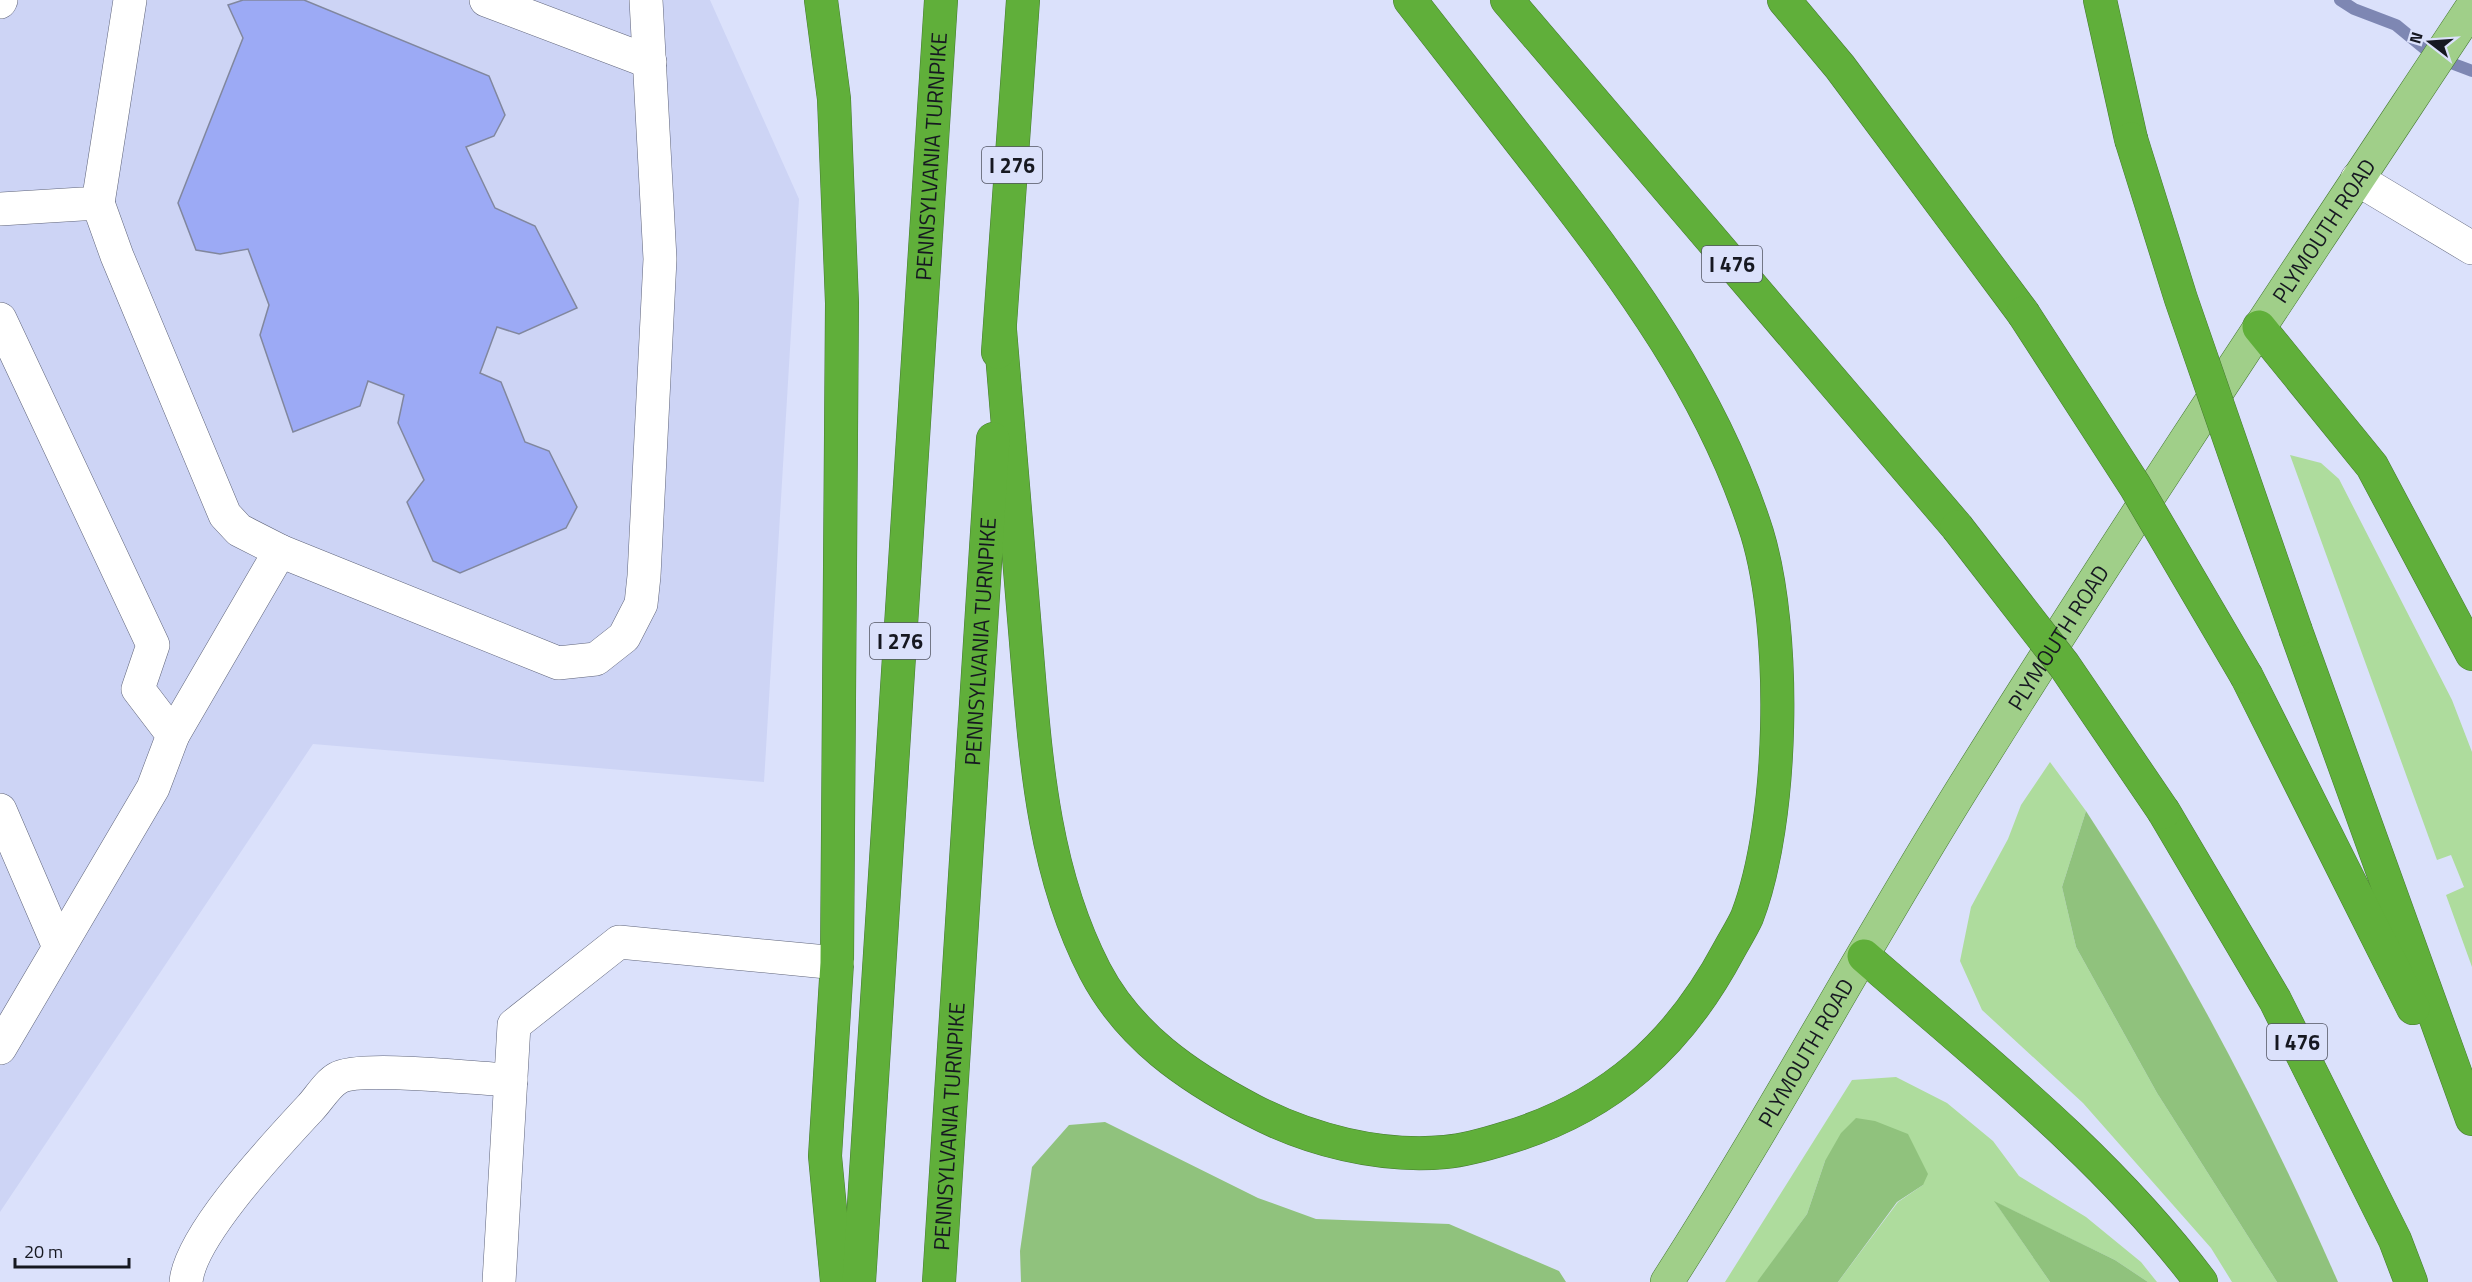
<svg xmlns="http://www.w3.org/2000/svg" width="2472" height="1282" font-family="'Titillium Web',sans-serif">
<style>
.built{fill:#cdd4f5}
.green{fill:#aedc9d}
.forest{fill:#90c27d}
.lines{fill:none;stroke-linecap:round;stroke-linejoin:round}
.stream{stroke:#7e87b3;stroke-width:12}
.building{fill:#9caaf5;stroke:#81879e;stroke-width:1.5}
.minor-casing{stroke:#5f647a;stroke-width:34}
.major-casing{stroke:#467a31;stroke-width:34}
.highway-casing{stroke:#467a31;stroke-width:34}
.minor{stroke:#fff;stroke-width:33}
.major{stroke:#a0cf89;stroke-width:33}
.highway{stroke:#60af3a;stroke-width:33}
.highway-bridge-casing{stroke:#467a31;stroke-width:34;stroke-linecap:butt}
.highway-bridge{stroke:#60af3a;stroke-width:33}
.labels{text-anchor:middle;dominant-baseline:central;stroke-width:4.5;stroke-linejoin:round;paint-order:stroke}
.shield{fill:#dbe1fb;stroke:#515462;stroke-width:1.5}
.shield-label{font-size:21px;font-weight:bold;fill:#161821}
.street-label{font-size:22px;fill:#161821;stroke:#dbe1fb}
</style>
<rect width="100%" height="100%" fill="#dbe1fb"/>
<!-- built -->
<polygon class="built" points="0,0 710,0 799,199 764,782 313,744 0,1212"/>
<!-- green -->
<g class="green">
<polygon points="2290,455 2321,463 2339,479 2452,700 2472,752 2472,967 2446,895 2464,887 2451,855 2437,860"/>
<polygon points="2050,762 2086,811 2062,887 2076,947 2157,1093 2277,1282 2232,1282 2211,1248 2083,1103 1982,1010 1960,961 1971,907 2008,839 2021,805"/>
<polygon points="1896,1077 1947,1103 1993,1141 2019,1176 2086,1217 2141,1262 2157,1282 2148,1282 2115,1260 1995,1202 2050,1282 1838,1282 1898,1202 1923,1185 1825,1161 1807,1214 1761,1278 1757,1282 1725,1282 1852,1080"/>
</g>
<!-- forest -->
<g class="forest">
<path d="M 2086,811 C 2184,961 2266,1118 2338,1282 L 2277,1282 L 2157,1093 L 2076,947 L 2062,887 Z"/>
<polygon points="1856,1118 1875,1121 1908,1134 1928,1174 1923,1185 1897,1202 1838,1282 1757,1282 1807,1214 1825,1161 1841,1133"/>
<polygon points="1105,1122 1258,1198 1316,1219 1449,1224 1559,1271 1566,1282 1021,1282 1020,1251 1032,1167 1069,1125"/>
<polygon points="1994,1201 2115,1260 2148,1282 2050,1282"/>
</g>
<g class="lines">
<!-- stream -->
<polyline class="stream" points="2340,0 2354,9 2396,25 2435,57 2472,71"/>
</g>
<!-- building -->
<polygon class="building" points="243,0 304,0 489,76 505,115 494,136 466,147 495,208 535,226 577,308 519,334 497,327 480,373 501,382 525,442 549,451 577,507 566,528 460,573 433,561 407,502 424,480 398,423 404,395 368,381 360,406 293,432 260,335 269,305 248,249 220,254 196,250 178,203 243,38 228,5"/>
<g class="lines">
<!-- minor casing -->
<g class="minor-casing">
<g id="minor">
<polyline points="486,0 650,62"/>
<polyline points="0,2 1,0"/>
<polyline points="2357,179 2472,248"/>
<polyline points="98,203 117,256 225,515 239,530 280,551"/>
<polyline points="0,209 98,203 130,0"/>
<polyline points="0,319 153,645 138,689 173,735 153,788 0,1048"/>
<polyline points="173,735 280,551 558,663 596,659 624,637 641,604 644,576 660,259 646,0"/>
<polyline points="0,810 59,947"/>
<path d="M 186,1282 C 190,1235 276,1145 310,1108 C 318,1100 327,1084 338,1078 C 359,1065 480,1079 511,1080"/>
<polyline points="499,1282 514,1025 619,942 837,963"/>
</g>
</g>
<!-- major casing -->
<g class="major-casing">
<g id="major">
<path id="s1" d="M 1667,1282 C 1774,1116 1866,942 1971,775 C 2133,516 2303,262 2472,7"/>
</g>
</g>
<!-- highway casing -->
<g class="highway-casing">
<g id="highway">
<polyline points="821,0 834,99 842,303 837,963 825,1156 837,1282"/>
<polyline points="1507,0 1957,527"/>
<polyline points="1784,0 1840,67 2023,313"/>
<polyline points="2100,0 2131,139"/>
<polyline points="2259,327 2372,466 2472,654"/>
<path d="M 1000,330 C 1008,430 1017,530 1025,630 C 1035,746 1040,865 1095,971 C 1129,1036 1187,1076 1252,1110 C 1309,1140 1380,1158 1445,1152 C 1466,1150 1487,1144 1506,1138 C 1610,1107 1679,1044 1729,950 C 1735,939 1742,928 1747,917 C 1784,820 1787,632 1757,533 C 1713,394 1629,281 1541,168 C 1497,112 1453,56 1410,0"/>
<polyline points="998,352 1023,0"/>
<polyline points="2296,631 2472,1119"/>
<polyline points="2247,677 2413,1008"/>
<polyline points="2164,812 2275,1000 2395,1240 2411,1282"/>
<path d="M 1864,956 C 1982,1059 2106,1156 2201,1282"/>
<path id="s2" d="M 859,1282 L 941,0"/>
<path id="s3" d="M 939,1282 L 993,439"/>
</g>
</g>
<!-- minor -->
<use href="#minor" class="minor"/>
<!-- major -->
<use href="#major" class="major"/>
<!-- highway -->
<use href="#highway" class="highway"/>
<!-- highway-bridge casing -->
<g class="highway-bridge-casing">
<g id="highway-bridge">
<polyline points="2131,139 2181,299 2296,631"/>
<polyline points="2023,313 2135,486 2247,677"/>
<polyline points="1957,527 2064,665 2164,812"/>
</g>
</g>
<!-- highway-bridge -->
<use href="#highway-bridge" class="highway-bridge"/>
</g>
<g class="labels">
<!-- shield labels -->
<g class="shield">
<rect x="982" y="147" width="60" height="36" rx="4.5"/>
<rect x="1702" y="246" width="60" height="36" rx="4.5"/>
<rect x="870" y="623" width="60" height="36" rx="4.5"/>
<rect x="2267" y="1024" width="60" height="36" rx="4.5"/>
</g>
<g class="shield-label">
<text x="1012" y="165">I 276</text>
<text x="1732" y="264">I 476</text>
<text x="900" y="641">I 276</text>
<text x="2297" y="1042">I 476</text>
</g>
<!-- street labels -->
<g class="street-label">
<text stroke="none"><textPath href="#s2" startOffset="1128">PENNSYLVANIA TURNPIKE</textPath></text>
<text stroke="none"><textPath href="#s1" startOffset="1240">PLYMOUTH ROAD</textPath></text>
<text stroke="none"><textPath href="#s1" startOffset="754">PLYMOUTH ROAD</textPath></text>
<text stroke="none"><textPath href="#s3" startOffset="642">PENNSYLVANIA TURNPIKE</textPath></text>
<text stroke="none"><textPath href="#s1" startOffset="268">PLYMOUTH ROAD</textPath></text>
<text stroke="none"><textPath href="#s3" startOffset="156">PENNSYLVANIA TURNPIKE</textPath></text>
</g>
</g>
<!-- north arrow -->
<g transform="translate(2430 42) rotate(287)" stroke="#dbe1fb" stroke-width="4.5" paint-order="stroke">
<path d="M0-4.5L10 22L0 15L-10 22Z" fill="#161821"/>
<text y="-9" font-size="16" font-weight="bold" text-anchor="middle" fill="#161821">N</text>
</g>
<!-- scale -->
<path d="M15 1258v9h114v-9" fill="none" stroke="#161821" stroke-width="3"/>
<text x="24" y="1258" font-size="18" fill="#161821" stroke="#dbe1fb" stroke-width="4.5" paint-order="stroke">20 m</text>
</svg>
